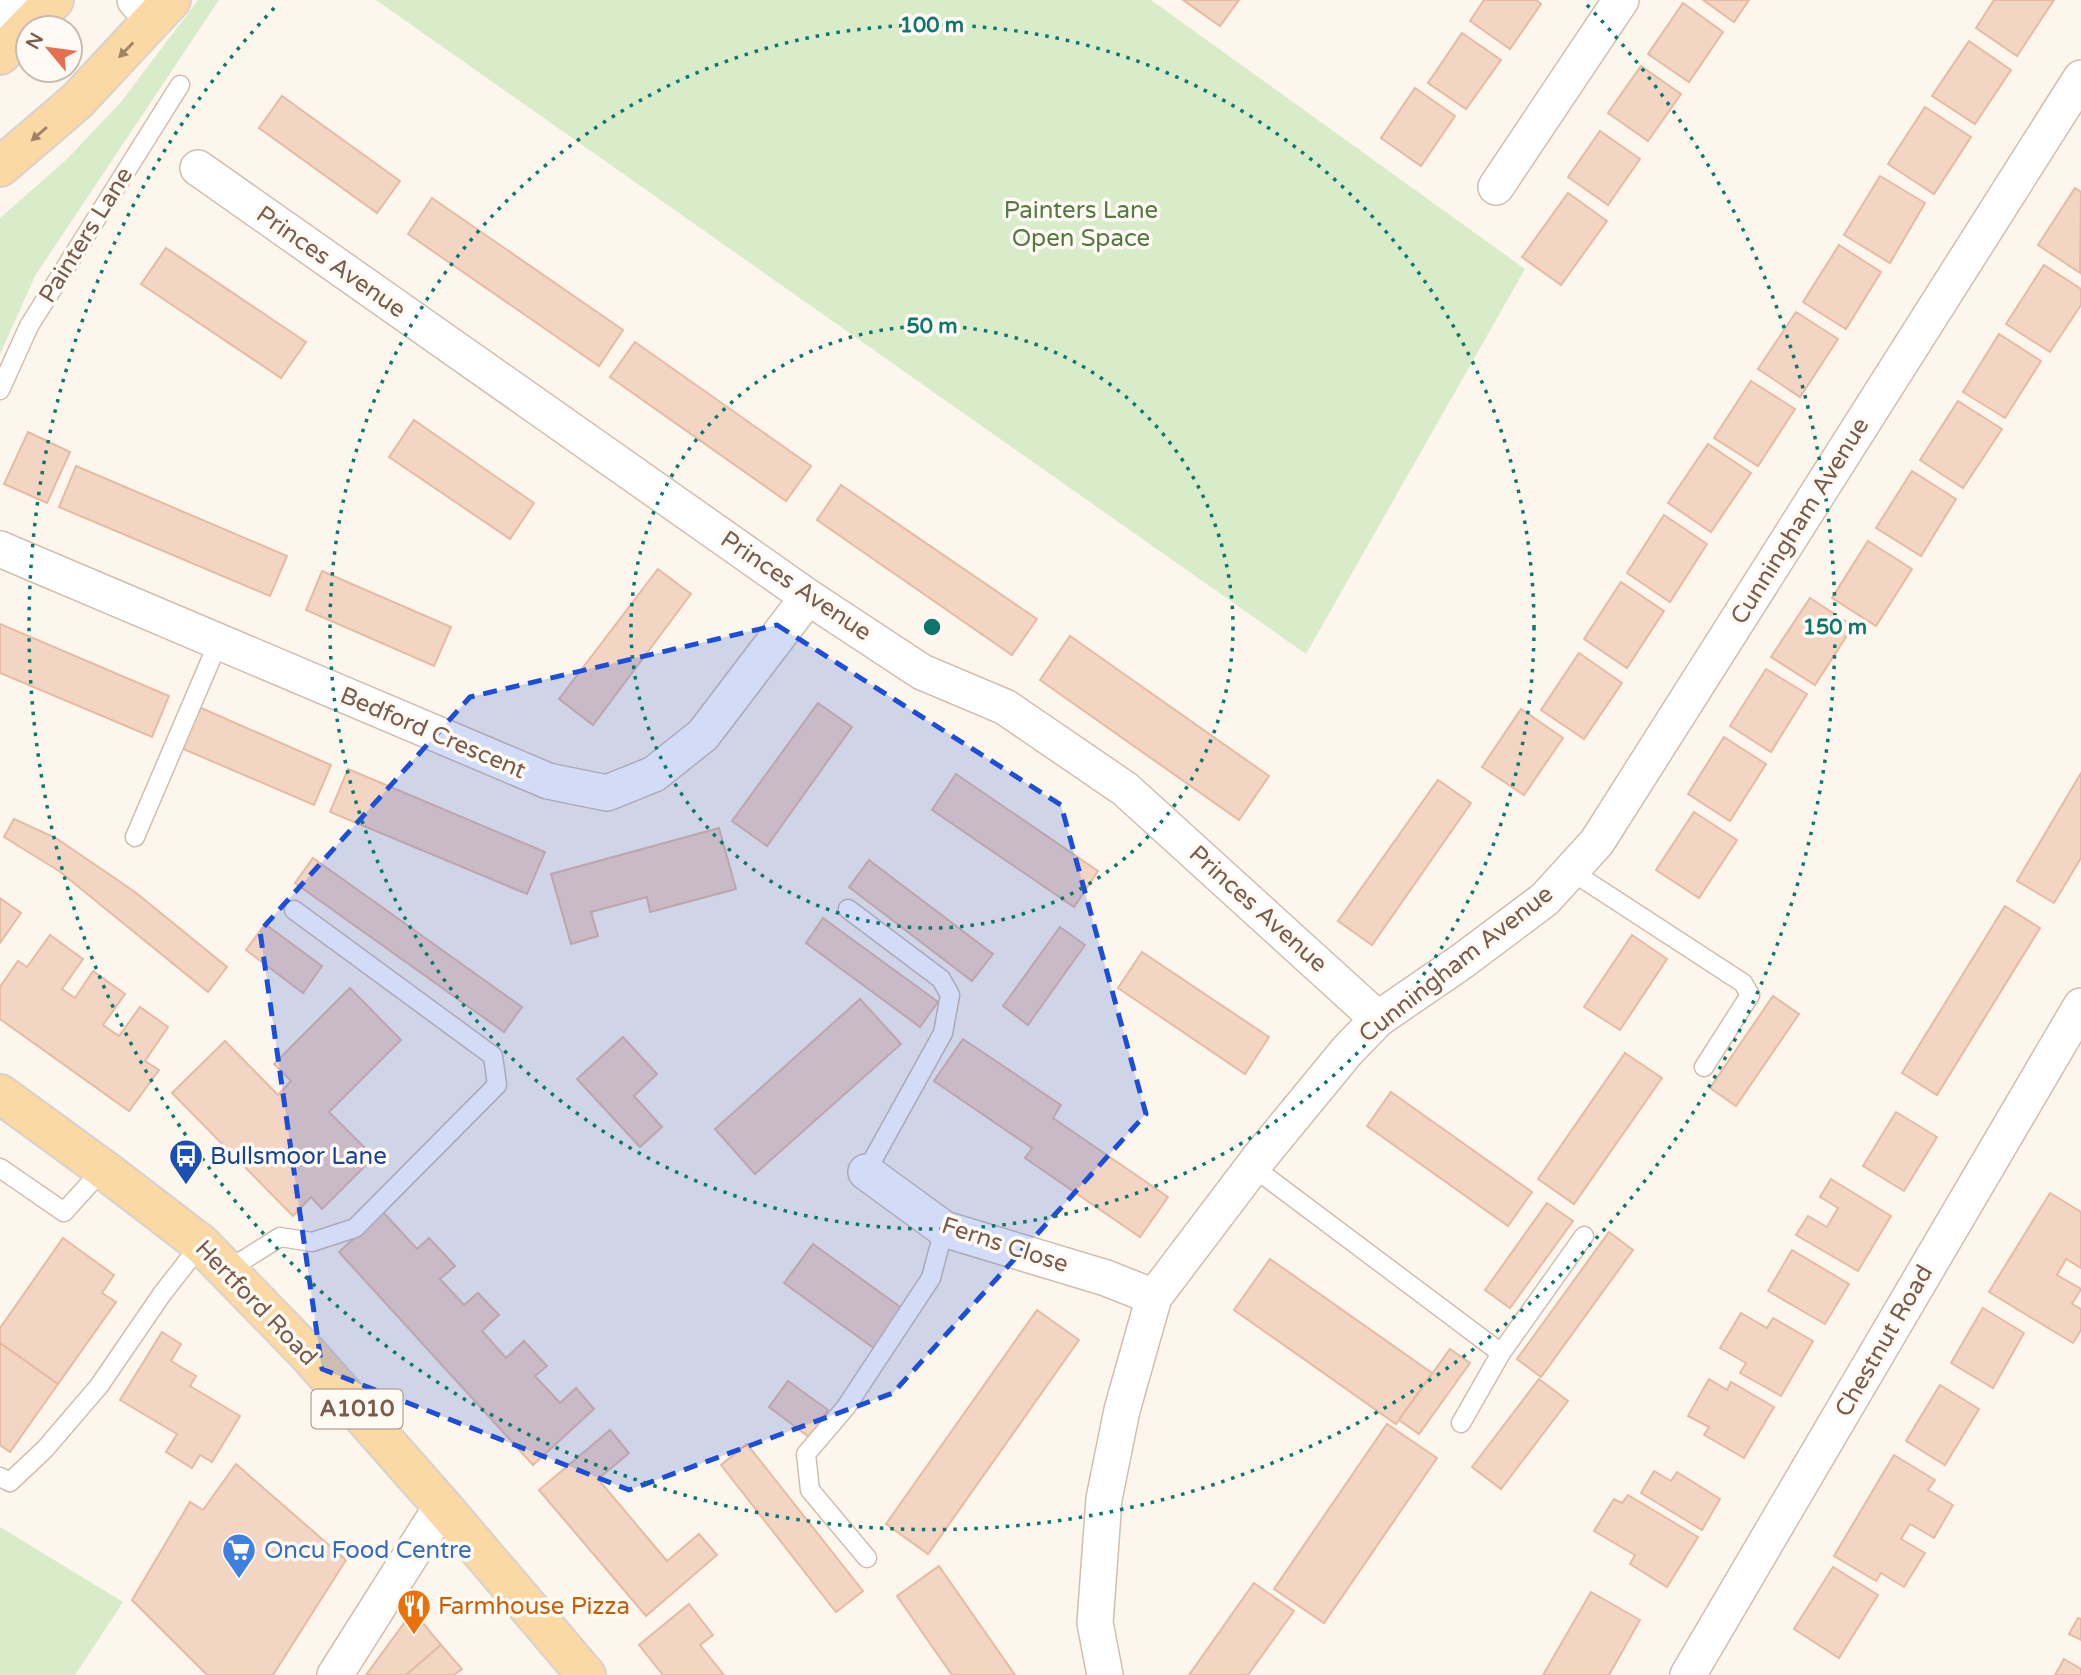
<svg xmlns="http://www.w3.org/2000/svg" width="2081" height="1675" font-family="'Varela Round',sans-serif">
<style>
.green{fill:#d8ecc9}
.building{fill:#f3d5c3;stroke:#e6bba3;stroke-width:2}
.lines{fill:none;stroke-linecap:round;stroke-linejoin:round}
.service-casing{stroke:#d1beb0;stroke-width:21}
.minor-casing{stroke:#d1beb0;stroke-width:38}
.primary-casing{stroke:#dad1cd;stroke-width:42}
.service{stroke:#fff;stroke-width:18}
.minor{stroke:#fff;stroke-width:35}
.primary{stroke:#fbd9a5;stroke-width:38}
.oneway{fill:#a18267}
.marked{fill:#1d4ed8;fill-opacity:0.2;stroke:#1d4ed8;stroke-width:5;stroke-dasharray:14 9;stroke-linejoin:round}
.ring{fill:none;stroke:#0f766e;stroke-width:3.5;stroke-dasharray:3.5 7}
.labels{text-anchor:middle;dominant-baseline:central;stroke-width:7;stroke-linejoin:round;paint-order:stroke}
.shield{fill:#fffaf3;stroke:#a28b7f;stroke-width:2}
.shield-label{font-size:23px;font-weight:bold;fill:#7a5c4d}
.park-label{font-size:24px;fill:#537a41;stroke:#fffaf3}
.street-label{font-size:24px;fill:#7a5c4d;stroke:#fffaf3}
.transit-label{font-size:24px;fill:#164399;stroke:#fffaf3;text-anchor:start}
.shop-label{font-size:24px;fill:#366cbe;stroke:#fffaf3;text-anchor:start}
.food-label{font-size:24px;fill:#c56008;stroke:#fffaf3;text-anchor:start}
.centre{fill:#0f766e;stroke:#fffaf3;stroke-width:3.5}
.ring-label{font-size:21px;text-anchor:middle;font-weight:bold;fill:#0f766e;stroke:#fffaf3;stroke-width:7;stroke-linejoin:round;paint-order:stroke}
</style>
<rect width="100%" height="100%" fill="#fdf6ec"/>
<!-- green -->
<g class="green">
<polygon points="198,0 219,0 35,276 0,354 0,218 66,160 121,102"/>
<polygon points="376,0 1151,0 1525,269 1306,654"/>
<polygon points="0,1527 123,1602 75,1675 0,1675"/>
</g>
<!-- building -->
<g class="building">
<polygon points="1183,0 1239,0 1220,26"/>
<polygon points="1484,0 1536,0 1541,4 1510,49 1470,21"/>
<polygon points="1703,0 1749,0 1734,22"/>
<polygon points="1994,0 2054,0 2017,56 1976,28"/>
<polygon points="1683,3 1723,32 1689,82 1648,54"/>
<polygon points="1462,33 1501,60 1466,109 1428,83"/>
<polygon points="1969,41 2011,70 1975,124 1932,96"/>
<polygon points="1641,66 1681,94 1648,141 1608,113"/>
<polygon points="1415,88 1455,116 1421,166 1381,138"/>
<polygon points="282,96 400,181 377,213 259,128"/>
<polygon points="1925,107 1971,137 1934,194 1888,164"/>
<polygon points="1600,131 1640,159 1608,205 1568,177"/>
<polygon points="1880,176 1925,203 1890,263 1844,235"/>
<polygon points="2075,188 2081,192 2080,273 2038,245"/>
<polygon points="1568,193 1607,221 1561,285 1522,257"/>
<polygon points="432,198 623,330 599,366 408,234"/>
<polygon points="1839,245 1881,272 1846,329 1803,302"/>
<polygon points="166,248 306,342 281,378 141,284"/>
<polygon points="2044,265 2081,289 2081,305 2050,352 2006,324"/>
<polygon points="1796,312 1838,339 1800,397 1758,369"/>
<polygon points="1999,334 2041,361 2005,418 1963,392"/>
<polygon points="635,342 811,466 786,501 610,377"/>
<polygon points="1751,381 1795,409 1758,466 1714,438"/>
<polygon points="1958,401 2002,429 1963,488 1920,460"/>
<polygon points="414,420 534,503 510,539 389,457"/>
<polygon points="28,432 70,452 47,503 4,484"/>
<polygon points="1708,444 1751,473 1711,532 1668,503"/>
<polygon points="76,466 287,556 270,596 59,507"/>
<polygon points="1912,471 1956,499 1921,556 1876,528"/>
<polygon points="841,485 1037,619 1012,655 817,520"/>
<polygon points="1664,515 1707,544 1670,602 1627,573"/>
<polygon points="1868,541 1912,569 1876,626 1832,598"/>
<polygon points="658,569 691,594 593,725 559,699"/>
<polygon points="322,571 451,627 434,666 306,610"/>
<polygon points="1621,582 1664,611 1627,668 1584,639"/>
<polygon points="1810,598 1853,626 1815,685 1771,657"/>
<polygon points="0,624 169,696 152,737 0,673"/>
<polygon points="1070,636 1269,776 1239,820 1040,680"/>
<polygon points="1579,653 1622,683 1584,739 1541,710"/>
<polygon points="1766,669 1807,694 1771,752 1730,726"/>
<polygon points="818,703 852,727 767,846 732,821"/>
<polygon points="199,707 331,765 314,805 181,748"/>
<polygon points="1521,709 1563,738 1524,795 1482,767"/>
<polygon points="1724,737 1766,764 1730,821 1688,794"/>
<polygon points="348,769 545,852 527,894 330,812"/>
<polygon points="2081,773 2081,858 2054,903 2017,881"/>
<polygon points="956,774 1098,871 1074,907 932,810"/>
<polygon points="1438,780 1471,803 1372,945 1338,921"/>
<polygon points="1694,812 1737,840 1699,898 1656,870"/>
<polygon points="14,819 56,838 135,892 227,967 208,992 59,871 4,837"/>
<polygon points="719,828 736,889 650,912 647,897 591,912 598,936 571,944 551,874"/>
<polygon points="313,858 522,1007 504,1032 295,883"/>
<polygon points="869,860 993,954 972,981 849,887"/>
<polygon points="0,898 21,913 0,943"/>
<polygon points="2005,906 2040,928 1937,1095 1902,1073"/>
<polygon points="823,918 938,1002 920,1027 806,943"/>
<polygon points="265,924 322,966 303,993 246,950"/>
<polygon points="1060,927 1085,945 1028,1025 1003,1006"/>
<polygon points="50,935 83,959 62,989 75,998 93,971 125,994 103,1025 119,1036 140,1007 168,1027 145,1061 159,1070 129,1111 0,1019 0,987 18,961 27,967"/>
<polygon points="1632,935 1667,959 1620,1030 1584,1007"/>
<polygon points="1142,952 1269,1037 1245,1074 1118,988"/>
<polygon points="350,988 401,1040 329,1112 374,1157 322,1209 311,1197 293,1216 172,1093 225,1041 278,1095 291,1081 274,1064"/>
<polygon points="1773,996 1799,1014 1736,1106 1710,1088"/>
<polygon points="860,999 901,1044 755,1174 715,1129"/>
<polygon points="623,1037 657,1074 634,1096 662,1127 640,1147 577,1079"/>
<polygon points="963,1039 1061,1105 1053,1118 1168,1197 1140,1237 1025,1158 1032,1148 934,1081"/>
<polygon points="1625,1053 1662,1078 1574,1204 1538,1179"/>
<polygon points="1391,1092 1532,1192 1508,1226 1367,1126"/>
<polygon points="1896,1112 1937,1137 1904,1191 1863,1166"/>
<polygon points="1831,1179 1891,1216 1858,1271 1796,1235 1808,1216 1827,1227 1838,1208 1820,1197"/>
<polygon points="2050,1193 2081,1212 2081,1268 2066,1259 2057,1275 2081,1289 2072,1304 2081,1309 2081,1330 2073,1343 1989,1292"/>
<polygon points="1547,1203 1573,1221 1510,1308 1485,1290"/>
<polygon points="383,1212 417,1249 429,1238 455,1266 440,1279 464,1305 478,1293 499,1315 482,1331 506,1358 524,1341 547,1366 535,1376 560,1403 576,1388 594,1409 533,1465 339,1252"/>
<polygon points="1609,1232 1633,1250 1541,1377 1517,1359"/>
<polygon points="63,1238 114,1275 102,1293 116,1302 58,1384 0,1343 0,1328"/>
<polygon points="813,1244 903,1309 875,1349 784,1283"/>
<polygon points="1792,1250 1849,1284 1825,1324 1768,1291"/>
<polygon points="1270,1259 1432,1373 1396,1424 1234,1310"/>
<polygon points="1983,1308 2024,1333 1993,1388 1951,1363"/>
<polygon points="1037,1310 1079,1340 928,1554 886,1524"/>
<polygon points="1741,1313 1767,1328 1773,1318 1813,1341 1781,1396 1740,1373 1746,1363 1720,1348"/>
<polygon points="162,1332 181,1344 171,1361 196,1376 190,1386 240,1416 212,1462 200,1455 192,1468 166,1452 177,1434 120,1400"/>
<polygon points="0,1343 58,1384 10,1452 0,1445"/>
<polygon points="1450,1349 1470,1363 1419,1434 1399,1420"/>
<polygon points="1539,1379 1568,1401 1501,1489 1472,1467"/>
<polygon points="1709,1379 1727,1390 1731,1382 1774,1407 1744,1458 1704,1435 1709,1427 1688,1416"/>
<polygon points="788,1381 828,1410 809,1437 769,1407"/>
<polygon points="1940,1385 1979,1409 1945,1465 1906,1441"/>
<polygon points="1387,1424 1437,1458 1324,1623 1274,1589"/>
<polygon points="610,1430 629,1453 598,1479 667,1561 699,1534 717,1555 646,1616 539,1490"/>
<polygon points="747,1444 863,1591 836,1612 721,1465"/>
<polygon points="1894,1455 1935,1480 1928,1490 1953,1505 1934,1538 1910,1524 1901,1539 1925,1553 1904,1587 1881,1573 1876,1581 1834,1556"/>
<polygon points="236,1464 346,1560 273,1675 207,1675 132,1600 190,1502 203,1510"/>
<polygon points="1654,1471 1671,1481 1677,1472 1720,1499 1702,1530 1641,1493"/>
<polygon points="1628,1495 1698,1537 1667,1587 1630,1564 1635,1555 1594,1531 1614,1499 1622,1503"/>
<polygon points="939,1566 1015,1675 952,1675 897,1596"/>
<polygon points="1833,1567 1878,1595 1839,1658 1794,1629"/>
<polygon points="1254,1583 1294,1611 1248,1675 1189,1675"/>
<polygon points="1591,1592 1640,1620 1609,1675 1543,1675"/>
<polygon points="689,1604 713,1635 700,1645 724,1675 663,1675 639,1645"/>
<polygon points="413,1611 441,1645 406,1675 366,1675"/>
<polygon points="2078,1618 2081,1619 2081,1640 2069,1634"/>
<polygon points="441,1645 462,1669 454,1675 406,1675"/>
<polygon points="2064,1659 2081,1669 2081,1675 2055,1675"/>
</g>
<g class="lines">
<!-- service casing -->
<g class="service-casing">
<g id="service">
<polyline points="0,390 29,326 180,85"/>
<polyline points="135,837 218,643"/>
<polyline points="1571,871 1743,983 1750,995 1704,1067"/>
<polyline points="848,909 941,979 950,995 943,1033 866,1172"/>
<polyline points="1253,1167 1501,1353"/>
<polyline points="0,1168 64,1212 103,1169"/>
<polyline points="226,1271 280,1237 312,1242 355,1228 497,1085 493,1056 294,910"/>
<polyline points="1461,1423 1501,1353 1584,1236"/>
<polyline points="0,1477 10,1482 45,1449 99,1386 162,1294 201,1244"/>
<polyline points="867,1558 810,1490 806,1454 846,1407 931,1278 944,1229"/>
</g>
</g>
<!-- minor casing -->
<g class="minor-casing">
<g id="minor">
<polyline points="135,0 154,21"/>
<polyline points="0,38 10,0"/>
<polyline points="198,168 808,597 922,672 1005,707 1125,789 1378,1019"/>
<polyline points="1496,187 1621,0"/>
<polyline points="0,549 548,781 607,793 654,774 703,735 808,597"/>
<polyline points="866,1172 944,1229 1106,1278 1154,1297"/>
<polyline points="335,1675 442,1506"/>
<polyline points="1105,1675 1095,1623 1104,1499 1122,1410 1154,1297 1260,1157 1347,1051 1378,1019 1461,962 1545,899 1597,842 2081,78"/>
<polyline points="1688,1675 2081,1006"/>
</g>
</g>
<!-- primary casing -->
<g class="primary-casing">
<g id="primary">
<polyline points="0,55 54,0"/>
<polyline points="0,167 77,101 171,0"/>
<polyline points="0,1094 103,1169 201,1244 308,1354 442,1506 586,1675"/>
</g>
</g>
<!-- service -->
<use href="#service" class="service"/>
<!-- minor -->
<use href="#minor" class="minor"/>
<!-- primary -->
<use href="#primary" class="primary"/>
</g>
<!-- one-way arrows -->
<defs><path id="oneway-solid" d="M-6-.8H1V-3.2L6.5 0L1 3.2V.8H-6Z" transform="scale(1.75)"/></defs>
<g class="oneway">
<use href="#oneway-solid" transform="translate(126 50) rotate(134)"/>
<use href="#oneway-solid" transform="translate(39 134) rotate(139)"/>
</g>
<!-- marked area -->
<path class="marked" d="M 777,625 L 1061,805 L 1146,1114 L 893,1393 L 629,1490 L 322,1369 L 260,931 L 470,697 Z"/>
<!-- distance rings -->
<g class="ring">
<circle cx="932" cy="627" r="301"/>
<circle cx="932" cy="627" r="602"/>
<path d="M1587 5A903 903 0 1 1 277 5"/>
</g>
<!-- icons -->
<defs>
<g id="bus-pin" transform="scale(1.75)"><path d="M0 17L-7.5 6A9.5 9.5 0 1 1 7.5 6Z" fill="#1a4fb4" stroke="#fffaf3"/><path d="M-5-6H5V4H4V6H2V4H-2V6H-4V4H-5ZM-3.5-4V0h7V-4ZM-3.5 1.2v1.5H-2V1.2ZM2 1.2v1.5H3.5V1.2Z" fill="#fff"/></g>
<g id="supermarket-pin" transform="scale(1.75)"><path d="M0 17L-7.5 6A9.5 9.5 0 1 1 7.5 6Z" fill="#3f7fe0" stroke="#fffaf3"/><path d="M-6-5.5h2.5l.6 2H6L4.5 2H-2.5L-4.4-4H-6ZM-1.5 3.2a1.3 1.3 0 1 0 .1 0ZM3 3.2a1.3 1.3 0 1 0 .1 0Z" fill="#fff"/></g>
<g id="restaurant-pin" transform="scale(1.75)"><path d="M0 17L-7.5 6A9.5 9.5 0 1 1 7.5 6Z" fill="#e8710a" stroke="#fffaf3"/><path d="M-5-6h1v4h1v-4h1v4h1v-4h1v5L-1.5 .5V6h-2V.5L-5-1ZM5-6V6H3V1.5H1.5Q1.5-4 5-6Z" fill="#fff"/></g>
</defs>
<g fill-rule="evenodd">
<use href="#bus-pin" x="186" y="1156"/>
<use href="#supermarket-pin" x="239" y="1550"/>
<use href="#restaurant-pin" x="414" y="1606"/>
</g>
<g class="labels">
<!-- shield labels -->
<rect class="shield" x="311.5" y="1389.5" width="91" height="39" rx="5"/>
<g class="shield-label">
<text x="357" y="1409">A1010</text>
</g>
<!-- park labels -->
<g class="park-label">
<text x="1081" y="210">Painters Lane<tspan x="1081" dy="28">Open Space</tspan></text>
</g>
<!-- street labels -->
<g class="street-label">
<text transform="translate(86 235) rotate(-58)">Painters Lane</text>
<text transform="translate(331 262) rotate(35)">Princes Avenue</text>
<text transform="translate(1800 521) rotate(-58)">Cunningham Avenue</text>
<text transform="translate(796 586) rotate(34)">Princes Avenue</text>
<text transform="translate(433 733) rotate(23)">Bedford Crescent</text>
<text transform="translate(1258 909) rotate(42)">Princes Avenue</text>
<text transform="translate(1456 964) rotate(-38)">Cunningham Avenue</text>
<text transform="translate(1005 1245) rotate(18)">Ferns Close</text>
<text transform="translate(256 1303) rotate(46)">Hertford Road</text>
<text transform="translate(1884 1341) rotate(-60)">Chestnut Road</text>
</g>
<!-- transit labels -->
<g class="transit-label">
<text x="210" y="1156">Bullsmoor Lane</text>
</g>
<!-- shop labels -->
<g class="shop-label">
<text x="264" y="1550">Oncu Food Centre</text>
</g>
<!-- food labels -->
<g class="food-label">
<text x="438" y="1606">Farmhouse Pizza</text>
</g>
</g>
<circle cx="932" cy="627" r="10" class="centre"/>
<g class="ring-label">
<text x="932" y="32">100 m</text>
<text x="932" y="333">50 m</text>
<text x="1835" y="634">150 m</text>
</g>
<!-- north arrow -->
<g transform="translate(49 49) rotate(299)"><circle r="33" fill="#fffaf3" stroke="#cabbb1" stroke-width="2"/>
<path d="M0-5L12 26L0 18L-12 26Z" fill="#e76f51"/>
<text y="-10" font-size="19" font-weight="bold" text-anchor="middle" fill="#7a5c4d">N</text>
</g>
</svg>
